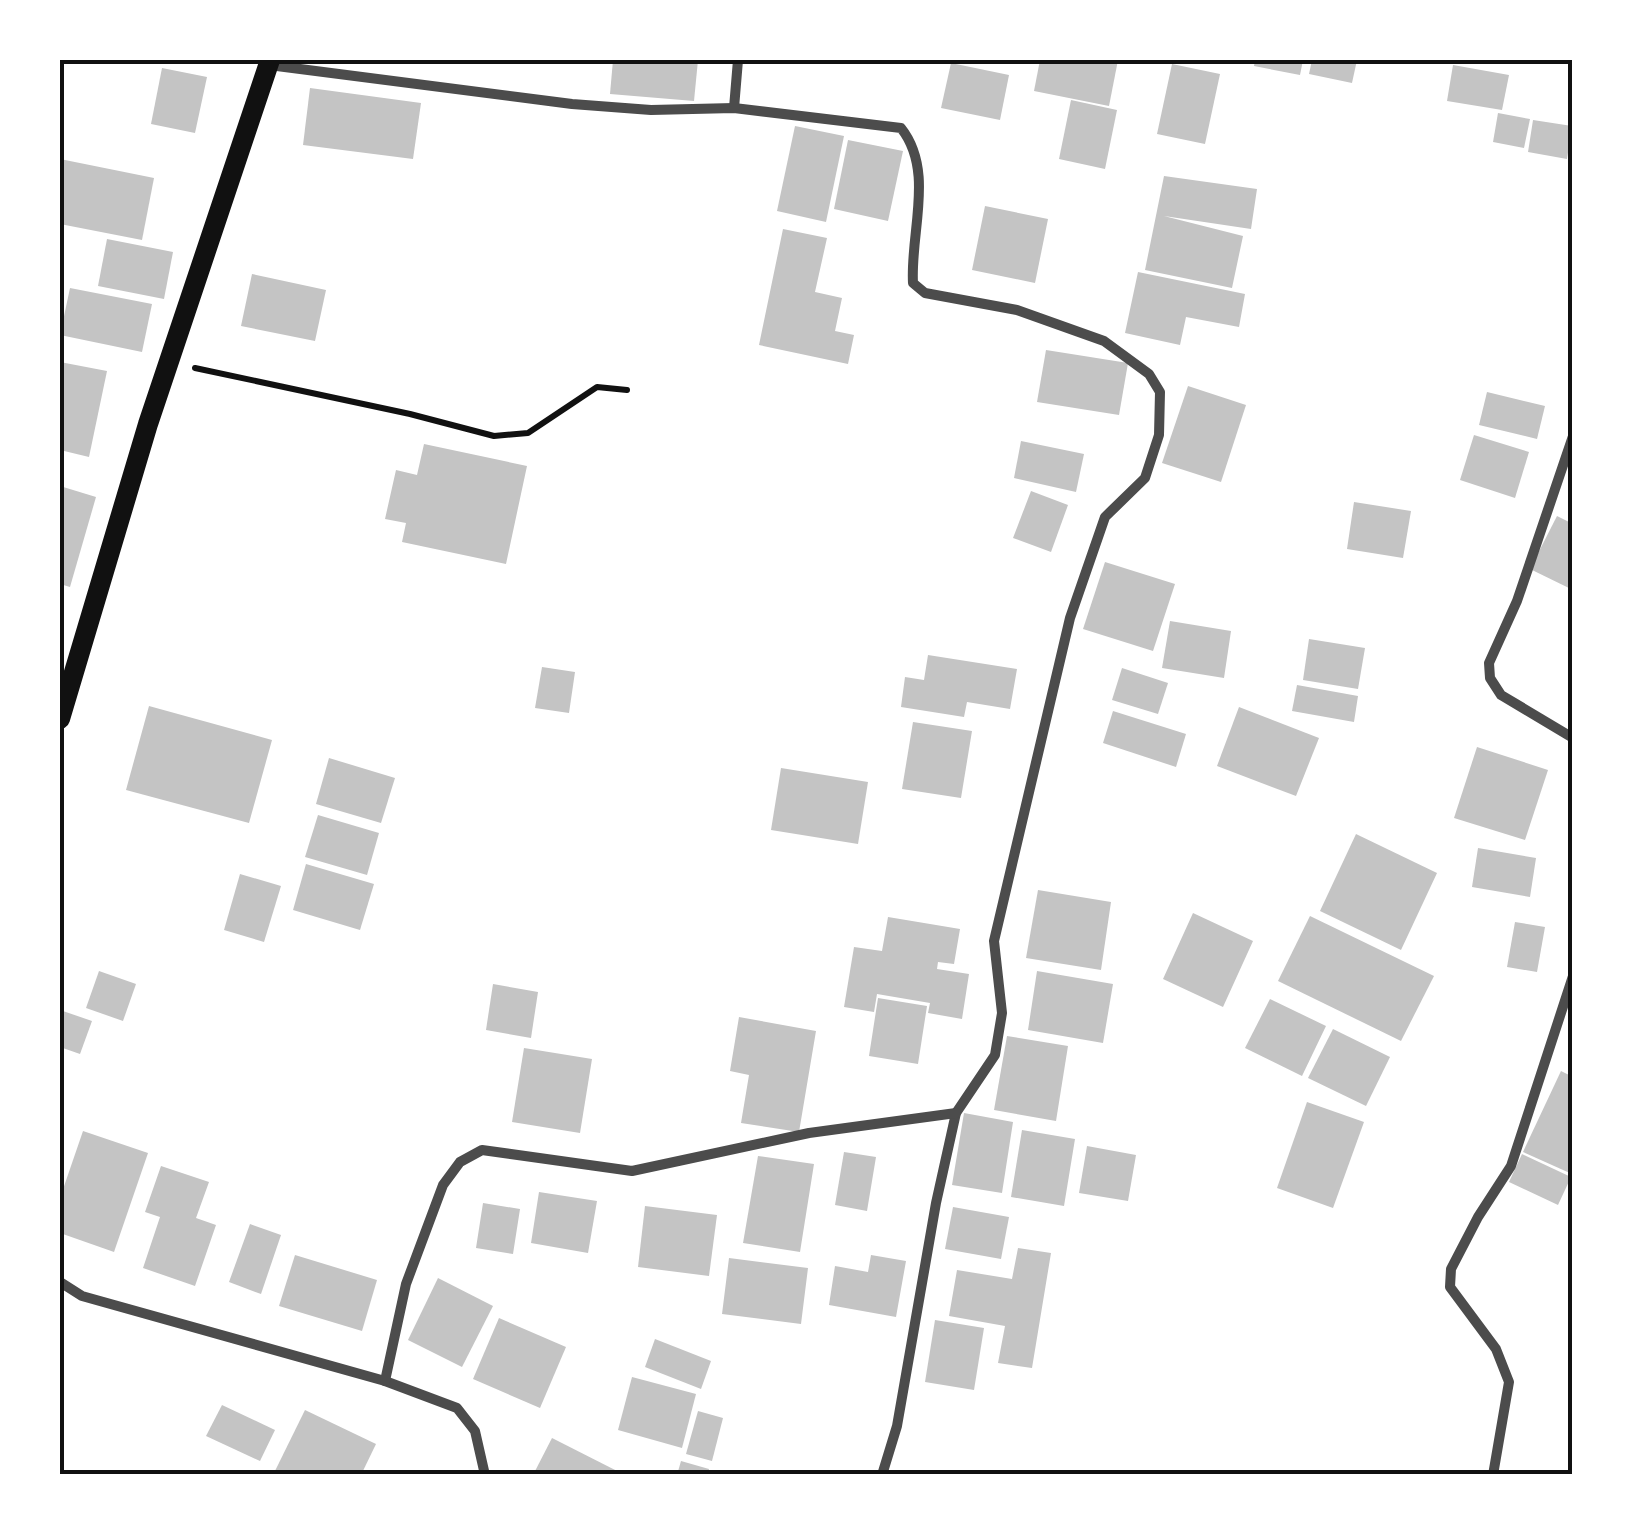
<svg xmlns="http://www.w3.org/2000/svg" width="1633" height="1535" font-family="Ubuntu,sans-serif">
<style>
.building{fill:#c4c4c4}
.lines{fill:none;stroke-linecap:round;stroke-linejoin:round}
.path{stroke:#111;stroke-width:6}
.minor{stroke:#4c4c4c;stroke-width:10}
.secondary{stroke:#111;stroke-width:20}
.neatline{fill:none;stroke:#111;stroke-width:4}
</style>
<rect width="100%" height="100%" fill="#fff"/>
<!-- building -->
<g class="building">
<polygon points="613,60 698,60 694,101 610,94"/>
<polygon points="1040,60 1118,60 1109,106 1034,91"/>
<polygon points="1255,60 1303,60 1300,75 1254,66"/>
<polygon points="1312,60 1357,60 1352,83 1309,74"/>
<polygon points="951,63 1009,75 1000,120 941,108"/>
<polygon points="1172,64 1220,74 1205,144 1157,134"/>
<polygon points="1453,65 1509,75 1502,110 1447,101"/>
<polygon points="162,68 207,77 195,133 151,124"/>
<polygon points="310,88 421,103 413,159 303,145"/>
<polygon points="1071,100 1117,110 1105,169 1059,159"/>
<polygon points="1498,113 1530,119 1524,148 1493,142"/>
<polygon points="1533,120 1572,126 1567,159 1528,152"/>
<polygon points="795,126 844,136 826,222 777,211"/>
<polygon points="848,140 903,151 888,221 834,209"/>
<polygon points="60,159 154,178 142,240 60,224"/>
<polygon points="1164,176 1257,189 1251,229 1164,216 1243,236 1232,288 1145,270"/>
<polygon points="985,206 1048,219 1035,283 972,270"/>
<polygon points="783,229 827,238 815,292 842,298 835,331 854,335 848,364 759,345"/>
<polygon points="107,239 173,252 164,299 98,286"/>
<polygon points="1138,272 1245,294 1239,327 1186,317 1180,345 1125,333"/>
<polygon points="252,274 326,290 315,341 241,326"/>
<polygon points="70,288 152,304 142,352 60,335"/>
<polygon points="1046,350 1128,363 1119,415 1037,402"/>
<polygon points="60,362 107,371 89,457 60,450"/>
<polygon points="1188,386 1246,405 1221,482 1162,463"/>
<polygon points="1487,392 1545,406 1537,439 1479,425"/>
<polygon points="1474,435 1529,452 1515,498 1460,480"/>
<polygon points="1021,441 1084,454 1076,492 1014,478"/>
<polygon points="424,444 527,466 506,564 402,542 406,523 385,519 396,470 417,475"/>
<polygon points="60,486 96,497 70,587 60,584"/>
<polygon points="1031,491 1068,505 1051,552 1013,538"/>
<polygon points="1354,502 1411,511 1403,558 1347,549"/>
<polygon points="1557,516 1573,524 1573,590 1530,569"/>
<polygon points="1105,562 1175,584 1153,651 1083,629"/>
<polygon points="1170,621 1231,631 1224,678 1162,668"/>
<polygon points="1309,639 1365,648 1358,689 1303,680"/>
<polygon points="928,655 1017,669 1010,709 967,702 964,717 901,707 905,677 924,680"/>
<polygon points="542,667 575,672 569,713 535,708"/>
<polygon points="1122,668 1168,683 1158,714 1112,700"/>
<polygon points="1297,685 1358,696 1354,722 1292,711"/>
<polygon points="149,706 272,740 249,823 126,790"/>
<polygon points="1239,707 1319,738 1296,796 1217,766"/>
<polygon points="1113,711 1186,734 1176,767 1103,743"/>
<polygon points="913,722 972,731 961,798 902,789"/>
<polygon points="1477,747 1548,770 1525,840 1454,818"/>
<polygon points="329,758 395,778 381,823 316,804"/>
<polygon points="781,768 868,782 858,844 771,830"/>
<polygon points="318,815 379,833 367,875 305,857"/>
<polygon points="1356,834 1437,873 1401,950 1320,911"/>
<polygon points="1478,848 1536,858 1530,897 1472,887"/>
<polygon points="306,864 374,884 360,930 293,910"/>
<polygon points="240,874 281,886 264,942 224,930"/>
<polygon points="1038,890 1111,902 1101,970 1026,958"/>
<polygon points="1193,913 1253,941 1223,1007 1163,979"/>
<polygon points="1310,916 1434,976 1401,1041 1278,981"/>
<polygon points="888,917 960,929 954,964 938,962 937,969 969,974 962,1019 928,1013 930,1003 877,994 874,1012 844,1007 854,947 882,951"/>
<polygon points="1515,922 1545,927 1537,972 1507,967"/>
<polygon points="99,971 136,984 123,1021 86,1008"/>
<polygon points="1037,971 1113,984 1103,1043 1028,1030"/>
<polygon points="493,984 538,992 531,1038 486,1030"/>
<polygon points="878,998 927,1006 918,1064 869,1056"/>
<polygon points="1270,999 1326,1026 1302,1076 1245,1048"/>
<polygon points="60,1010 92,1021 80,1054 60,1047"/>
<polygon points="739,1017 816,1031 799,1132 741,1123 749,1075 730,1071"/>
<polygon points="1333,1029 1390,1057 1366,1106 1308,1078"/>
<polygon points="1007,1036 1068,1046 1056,1121 994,1110"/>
<polygon points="524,1048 592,1059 580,1133 512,1122"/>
<polygon points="1561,1071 1573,1077 1572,1174 1523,1152"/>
<polygon points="1307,1102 1364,1122 1333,1208 1277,1188"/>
<polygon points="964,1113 1013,1122 1002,1193 952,1185"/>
<polygon points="1022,1130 1075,1139 1064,1206 1011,1197"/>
<polygon points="83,1131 148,1153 114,1252 60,1233 60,1198"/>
<polygon points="1087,1146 1136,1155 1128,1201 1079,1193"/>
<polygon points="844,1152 876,1157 867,1211 835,1205"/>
<polygon points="1522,1154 1571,1177 1558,1205 1509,1182"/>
<polygon points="758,1156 814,1164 800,1252 743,1243"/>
<polygon points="161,1166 209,1182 196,1218 216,1225 195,1286 143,1268 160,1217 145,1212"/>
<polygon points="539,1192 597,1201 588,1253 531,1243"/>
<polygon points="483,1203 520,1209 513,1254 476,1248"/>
<polygon points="645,1206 717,1215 709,1276 638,1267"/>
<polygon points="953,1207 1009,1217 1001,1259 945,1249"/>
<polygon points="250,1224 281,1235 261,1294 229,1282"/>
<polygon points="1018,1248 1051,1253 1032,1368 998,1363 1005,1326 949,1316 957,1270 1012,1279"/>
<polygon points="295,1255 377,1280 362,1331 279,1306"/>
<polygon points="871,1255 906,1261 896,1317 829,1305 835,1266 868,1272"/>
<polygon points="729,1258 808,1268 801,1324 722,1314"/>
<polygon points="438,1278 493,1306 462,1367 408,1340"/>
<polygon points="499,1318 566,1347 540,1408 473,1379"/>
<polygon points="935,1320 984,1328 974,1390 925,1382"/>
<polygon points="655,1339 711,1361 701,1389 645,1367"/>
<polygon points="632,1377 696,1394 682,1448 618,1430"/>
<polygon points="222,1405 275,1430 260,1461 206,1436"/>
<polygon points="305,1410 376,1444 361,1475 273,1475"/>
<polygon points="698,1411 723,1418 712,1461 686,1454"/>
<polygon points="552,1438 625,1475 533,1475"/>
<polygon points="681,1461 709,1469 708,1475 677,1475"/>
</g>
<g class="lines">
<!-- path -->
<polyline class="path" points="195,368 410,414 494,436 528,433 597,387 627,390"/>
<!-- minor -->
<g class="minor">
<path d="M 269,65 L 572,104 L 651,110 L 734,108 L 901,128 C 935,171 910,232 913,283 L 925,293 L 1017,310 L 1104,341 L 1149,374 L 1160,392 L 1159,435 L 1145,478 L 1105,517 L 1070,618 L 994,941 L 1002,1013 L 995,1055 L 956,1113 L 936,1203 L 897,1426 L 882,1475"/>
<polyline points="734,108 738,60"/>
<polyline points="1573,436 1517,601 1489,663 1490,678 1501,695 1573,738"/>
<polyline points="60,1282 82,1296 385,1381 457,1408 475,1431 485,1475"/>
<polyline points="385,1381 406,1284 443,1185 460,1162 482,1150 632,1171 809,1133 956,1113"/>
<polyline points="1493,1475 1509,1382 1496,1349 1450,1287 1451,1269 1478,1217 1511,1166 1573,976"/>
</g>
<!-- secondary -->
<polyline class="secondary" points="60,719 148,424 270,60"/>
</g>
<!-- border -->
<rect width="1633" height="1535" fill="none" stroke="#ffffff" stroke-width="125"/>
<rect x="62" y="62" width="1508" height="1410" class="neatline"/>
</svg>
